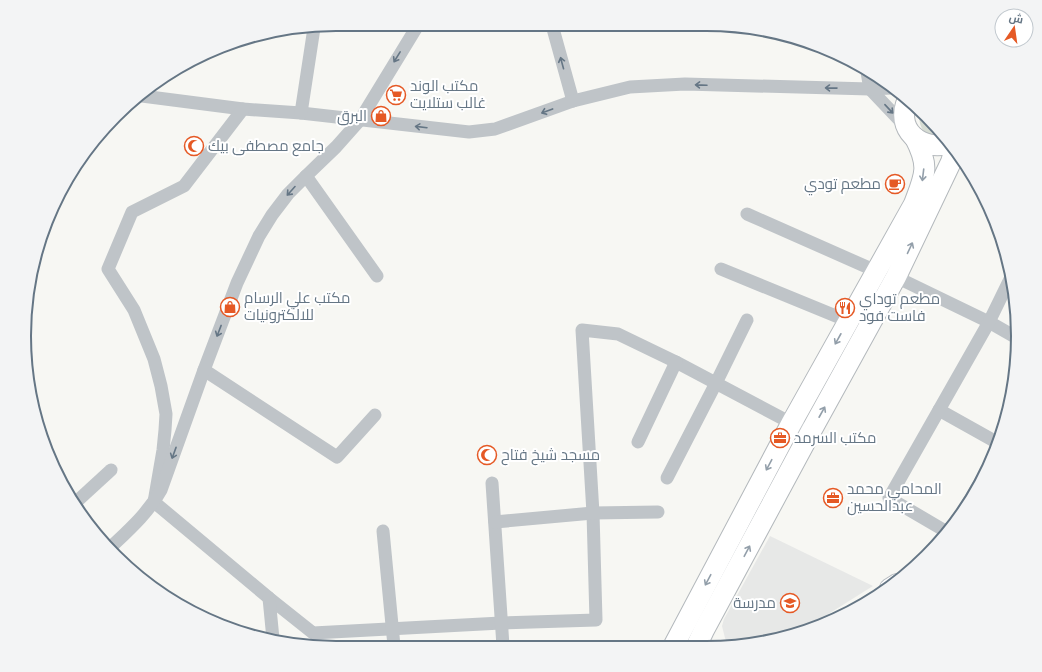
<svg xmlns="http://www.w3.org/2000/svg" width="1042" height="672" font-family="Cabin,Cairo,sans-serif">
<style>
.built{fill:#e7e8e7}
.green{fill:#d6dcd3}
.lines{fill:none;stroke-linecap:round;stroke-linejoin:round}
.secondary-casing{stroke:#b4b9be;stroke-width:20}
.primary-casing{stroke:#b3b8bc;stroke-width:22}
.street{stroke:#bfc4c8;stroke-width:13}
.secondary{stroke:#fff;stroke-width:18}
.primary{stroke:#fff;stroke-width:20}
.oneway{stroke:#657685}
.oneway2{stroke:#939faa}
.labels{text-anchor:middle;dominant-baseline:central;stroke-width:4;stroke-linejoin:round;paint-order:stroke}
.poi-label{font-size:15px;fill:#657685;stroke:#fff;text-anchor:start}
.rim{fill:none;stroke:#657685;stroke-width:2}
</style>
<rect width="100%" height="100%" fill="#f7f7f3"/>
<!-- built -->
<polygon class="built" points="770,536 873,586 798,633 787,637 733,646 727,642 725,638 722,626 724,619"/>
<!-- green -->
<path class="green" d="M 920,111 L 946,138 C 941,137 934,137 930,135 C 920,132 918,119 920,111 Z"/>
<g class="lines">
<!-- secondary casing -->
<g class="secondary-casing">
<polyline id="secondary" points="889,588 897,583"/>
</g>
<!-- primary casing -->
<g class="primary-casing">
<g id="primary">
<path d="M 908,99 C 894,129 921,153 951,143"/>
<path d="M 673,647 L 791,424 L 914,204 C 925,175 930,167 915,138"/>
<polyline points="696,647 704,630 810,433 896,277 951,162 955,149"/>
</g>
</g>
<!-- street -->
<g class="street">
<polyline points="552,25 573,101"/>
<polyline points="867,72 870,89 906,127"/>
<polyline points="142,96 243,109 301,113 469,132 495,129 573,101 630,87 685,84 870,89 892,88"/>
<polyline points="243,109 184,186 132,212 108,269 134,310 154,359 161,386 166,414 165,430 163,450 154,502 269,598 313,633 501,623 596,620 593,513 582,330 618,334 676,362 810,433"/>
<polyline points="301,113 314,28"/>
<polyline points="306,176 377,276"/>
<polyline points="747,214 876,271"/>
<polyline points="721,269 848,321"/>
<polyline points="896,277 989,322 1017,338"/>
<polyline points="204,370 337,457 375,415"/>
<polyline points="939,410 998,443"/>
<polyline points="638,442 676,362"/>
<polyline points="667,478 716,383 747,320"/>
<polyline points="492,483 503,646"/>
<polyline points="75,503 111,470"/>
<polyline points="968,503 982,479"/>
<polyline points="495,522 593,513 658,512"/>
<polyline points="383,531 394,646"/>
<polyline points="947,532 889,498 989,322 1011,277"/>
<path d="M 111,547 C 130,529 148,513 161,490 L 204,370 L 237,283 L 259,236 L 272,215 L 288,194 L 306,176 L 336,147 L 360,120 L 418,25"/>
<polyline points="269,598 273,639"/>
</g>
<!-- secondary -->
<use href="#secondary" class="secondary"/>
<!-- primary -->
<use href="#primary" class="primary"/>
</g>
<!-- one-way arrows -->
<defs><path id="oneway-shaft" d="M-6 0H5M1.5-3L5.5 0L1.5 3" fill="none" stroke-width="1.6" stroke-linecap="round" stroke-linejoin="round"/></defs>
<g class="oneway">
<use href="#oneway-shaft" transform="translate(397 57) rotate(122)"/>
<use href="#oneway-shaft" transform="translate(562 63) rotate(-105)"/>
<use href="#oneway-shaft" transform="translate(701 85) rotate(-178)"/>
<use href="#oneway-shaft" transform="translate(831 88) rotate(-179)"/>
<use href="#oneway-shaft" transform="translate(889 109) rotate(47)"/>
<use href="#oneway-shaft" transform="translate(547 111) rotate(160)"/>
<use href="#oneway-shaft" transform="translate(421 127) rotate(-173)"/>
<use href="#oneway-shaft" transform="translate(291 191) rotate(132)"/>
<use href="#oneway-shaft" transform="translate(219 331) rotate(111)"/>
<use href="#oneway-shaft" transform="translate(174 453) rotate(110)"/>
</g>
<g class="oneway2">
<use href="#oneway-shaft" transform="translate(923 175) rotate(97)"/>
<use href="#oneway-shaft" transform="translate(910 248) rotate(-65)"/>
<use href="#oneway-shaft" transform="translate(838 339) rotate(119)"/>
<use href="#oneway-shaft" transform="translate(822 412) rotate(-61)"/>
<use href="#oneway-shaft" transform="translate(769 465) rotate(118)"/>
<use href="#oneway-shaft" transform="translate(747 551) rotate(-62)"/>
<use href="#oneway-shaft" transform="translate(708 580) rotate(118)"/>
</g>
<!-- icons -->
<defs>
<g id="supermarket-ring" transform="scale(1)"><circle r="9.5" fill="#fff" stroke="#e55925" stroke-width="1.5"/><path d="M-6-5.5h2.5l.6 2H6L4.5 2H-2.5L-4.4-4H-6ZM-1.5 3.2a1.3 1.3 0 1 0 .1 0ZM3 3.2a1.3 1.3 0 1 0 .1 0Z" fill="#e55925"/></g>
<g id="shop-ring" transform="scale(1)"><circle r="9.5" fill="#fff" stroke="#e55925" stroke-width="1.5"/><path d="M-5-2.5h2.3a2.7 3.5 0 0 1 5.4 0H5L5.5 6h-11ZM-1.5-2.5h3a1.5 2.3 0 0 0-3 0Z" fill="#e55925"/></g>
<g id="mosque-ring" transform="scale(1)"><circle r="9.5" fill="#fff" stroke="#e55925" stroke-width="1.5"/><path d="M3.5-4.9A6 6 0 1 0 3.5 4.9A5 5 0 1 1 3.5-4.9Z" fill="#e55925"/></g>
<g id="cafe-ring" transform="scale(1)"><circle r="9.5" fill="#fff" stroke="#e55925" stroke-width="1.5"/><path d="M-5.5-4.5H6V0H3Q3 3.5 0 3.5H-2.5Q-5.5 3.5-5.5 0ZM3-3.2v2h1.7v-2ZM-6 4.5H4V6H-6Z" fill="#e55925"/></g>
<g id="restaurant-ring" transform="scale(1)"><circle r="9.5" fill="#fff" stroke="#e55925" stroke-width="1.5"/><path d="M-5-6h1v4h1v-4h1v4h1v-4h1v5L-1.5 .5V6h-2V.5L-5-1ZM5-6V6H3V1.5H1.5Q1.5-4 5-6Z" fill="#e55925"/></g>
<g id="office-ring" transform="scale(1)"><circle r="9.5" fill="#fff" stroke="#e55925" stroke-width="1.5"/><path d="M-6-3h4V-5.5h4V-3h4V5H-6ZM-1-4.5V-3h2v-1.5ZM-6 0V1H6V0Z" fill="#e55925"/></g>
<g id="school-ring" transform="scale(1)"><circle r="9.5" fill="#fff" stroke="#e55925" stroke-width="1.5"/><path d="M0-5L7-2L0 1L-7-2ZM-4 1L0 2.5L4 1V4Q0 6-4 4Z" fill="#e55925"/></g>
</defs>
<g fill-rule="evenodd">
<use href="#supermarket-ring" x="396" y="95"/>
<use href="#shop-ring" x="381" y="116"/>
<use href="#mosque-ring" x="194" y="146"/>
<use href="#cafe-ring" x="895" y="184"/>
<use href="#shop-ring" x="230" y="307"/>
<use href="#restaurant-ring" x="845" y="308"/>
<use href="#office-ring" x="780" y="438"/>
<use href="#mosque-ring" x="487" y="455"/>
<use href="#office-ring" x="833" y="498"/>
<use href="#school-ring" x="790" y="603"/>
</g>
<g class="labels">
<!-- poi labels -->
<g class="poi-label">
<text x="410" y="86">مكتب الوند<tspan x="410" dy="17">غالب ستلايت</tspan></text>
<text x="367" y="116" text-anchor="end">البرق</text>
<text x="208" y="146">جامع مصطفى بيك</text>
<text x="881" y="184" text-anchor="end">مطعم تودي</text>
<text x="244" y="298">مكتب علي الرسام<tspan x="244" dy="17">للالكترونيات</tspan></text>
<text x="859" y="299">مطعم توداي<tspan x="859" dy="17">فاست فود</tspan></text>
<text x="794" y="438">مكتب السرمد</text>
<text x="501" y="455">مسجد شيخ فتاح</text>
<text x="847" y="489">المحامي محمد<tspan x="847" dy="17">عبدالحسين</tspan></text>
<text x="776" y="603" text-anchor="end">مدرسة</text>
</g>
</g>
<!-- crop -->
<path d="M0 0H1042V672H0ZM336 31H706A305 305 0 0 1 1011 336V336A305 305 0 0 1 706 641H336A305 305 0 0 1 31 336V336A305 305 0 0 1 336 31Z" fill="#f3f4f5" fill-rule="evenodd"/>
<path class="rim" d="M336 31H706A305 305 0 0 1 1011 336V336A305 305 0 0 1 706 641H336A305 305 0 0 1 31 336V336A305 305 0 0 1 336 31Z"/>
<!-- north arrow -->
<g transform="translate(1014 28) rotate(13)"><circle r="19" fill="#ffffff" stroke="#c1c8ce"/>
<path d="M0-3L7 15L0 10L-7 15Z" fill="#e55925"/>
<text y="-6" font-size="11" font-weight="bold" text-anchor="middle" fill="#657685">ش</text>
</g>
</svg>
